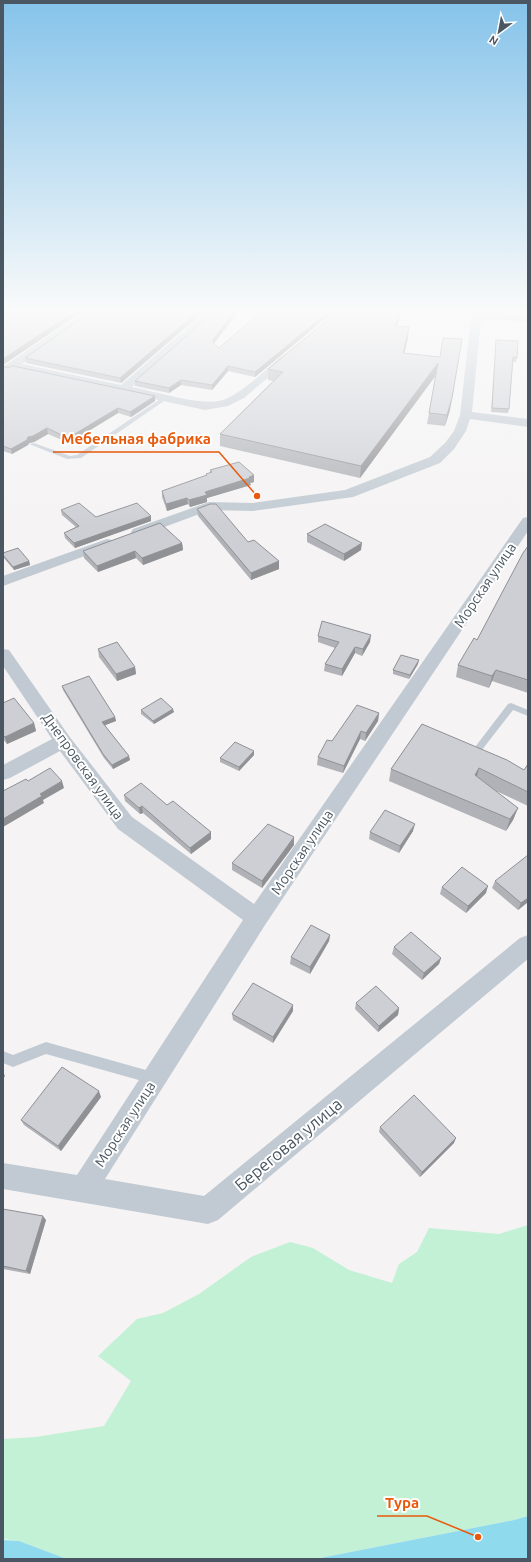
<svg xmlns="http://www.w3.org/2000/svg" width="531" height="1562" font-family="Ubuntu,sans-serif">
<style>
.green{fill:#c3f1d5}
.water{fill:#90daee}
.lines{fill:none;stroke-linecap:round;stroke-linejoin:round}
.service{fill:#c1cad2;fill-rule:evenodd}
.minor{fill:#c1cad2;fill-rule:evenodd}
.wall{fill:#b0b2b7}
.shaded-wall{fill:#909195}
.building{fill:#cdcfd5;stroke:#909195}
.labels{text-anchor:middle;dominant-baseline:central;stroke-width:4;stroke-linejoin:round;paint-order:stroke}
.street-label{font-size:14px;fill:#4a5661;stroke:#fff}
.near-street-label{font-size:17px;fill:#4a5661;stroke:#fff}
.leader{fill:none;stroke:#e8590c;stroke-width:1.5}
.callout-dot{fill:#e8590c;stroke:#fff;stroke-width:1.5}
.callout-label{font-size:15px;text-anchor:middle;font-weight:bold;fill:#e8590c;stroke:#fff;stroke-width:4;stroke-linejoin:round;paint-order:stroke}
</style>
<rect width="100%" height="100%" fill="#f5f3f3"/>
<!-- green -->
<polygon class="green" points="528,1225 528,1516 514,1520 315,1559 67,1559 19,1541 3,1539 3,1439 36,1437 104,1426 131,1381 98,1356 137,1319 163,1313 199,1294 251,1257 290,1242 313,1248 349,1270 392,1283 399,1264 417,1252 429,1228 499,1234"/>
<!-- water -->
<g class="water">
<polygon points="528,1516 528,1559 315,1559 514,1520"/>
<polygon points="3,1540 19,1541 67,1559 3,1559"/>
</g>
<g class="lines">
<!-- service -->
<g class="service">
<polygon points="165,396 168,398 167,399 81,458 67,459 29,444 34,443 70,456 77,455"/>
<polygon points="511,703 528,710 528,716 513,710 478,755 472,755 471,753 472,751 508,704"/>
<polygon points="46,1042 153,1072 157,1074 159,1078 157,1082 153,1084 46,1054 13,1067 3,1063 3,1051 13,1055"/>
</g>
<!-- minor -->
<g class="minor">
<path d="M 90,308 L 101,308 L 22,364 L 121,385 L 210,308 L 221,308 L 132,387 C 153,391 204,407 223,400 C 244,392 266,369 284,354 L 288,353 L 293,356 L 244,398 L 228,406 L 205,410 L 14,369 L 8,371 L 4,370 L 4,366 Z"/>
<polygon points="366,308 409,308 472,312 472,308 482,308 481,313 528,316 528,322 481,319 472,412 528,419 528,427 470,419 466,431 454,449 440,463 353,497 253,511 210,510 143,535 138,536 133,535 131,532 133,529 209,502 253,503 345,490 430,457 445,443 454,431 460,415 471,318 371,311"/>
<polygon points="528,517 528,531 265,925 105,1179 204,1196 520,938 528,935 528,959 218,1220 208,1224 3,1189 3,1163 77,1175 243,920 118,829 60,751 10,778 3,780 3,765 52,739 3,666 3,649 9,650 69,736 132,817 254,904 523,518"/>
<polygon points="107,539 112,540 114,543 112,546 3,586 3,576"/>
</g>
</g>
<!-- wall -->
<g class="wall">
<polygon points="3,308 3,366 155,396 155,401 131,417 118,413 69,443 48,434 34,442 29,443 28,445 12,454 3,451"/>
<polygon points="208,308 121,383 26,363 25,358"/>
<polygon points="241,308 214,343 219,348 265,308 334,308 333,312 255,377 228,371 212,390 181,385 169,393 135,386 135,381"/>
<polygon points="342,308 401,308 400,315 397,326 408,338 404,354 440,357 450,410 445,426 427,424 436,374 360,478 220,446 220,434 273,381 268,380 268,369"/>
<polygon points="490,308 508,308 507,312 489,310"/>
<polygon points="496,340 517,358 516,362 513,362 509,409 508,413 491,412 496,344"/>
<polygon points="210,470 254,475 254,482 250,483 251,485 207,498 207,502 190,507 188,504 167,511 162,497 162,491 206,476 206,474 210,473"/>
<polygon points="197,509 248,542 279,569 251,580 198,516"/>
<polygon points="61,510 96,517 151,521 75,548 65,538 64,533 76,527 62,515"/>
<polygon points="307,534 361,550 344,561 307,542"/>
<polygon points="182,543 183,550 143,565 136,558 98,572 84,558 83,551"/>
<polygon points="528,546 528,693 492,681 489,688 456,677 458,665 477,640"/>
<polygon points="3,553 29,561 30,565 14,570 3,557"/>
<polygon points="318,636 370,642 362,656 355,653 342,676 324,671 325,664 335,648 318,642"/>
<polygon points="98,649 135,667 136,674 117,681 99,657"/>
<polygon points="418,664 409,679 393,674 393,670"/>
<polygon points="62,686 115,717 116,721 105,725 130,760 113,769 104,758 63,690"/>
<polygon points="3,703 34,723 36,731 7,744 3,739"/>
<polygon points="141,710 174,712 154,724 141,714"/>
<polygon points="379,713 378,721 365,741 360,739 343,773 317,765 318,757 332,741"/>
<polygon points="422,724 524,770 528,764 528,806 494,790 518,808 513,820 506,831 389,781 391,769"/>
<polygon points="254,755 239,771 220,762 220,758"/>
<polygon points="124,795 167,805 211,832 211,839 191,854 143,813 140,814 125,801"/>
<polygon points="413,831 399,853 369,839 370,832"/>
<polygon points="294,837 294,845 262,888 232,870 232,863"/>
<polygon points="495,881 528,902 518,910 492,888"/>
<polygon points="442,887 486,893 466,913 440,894"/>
<polygon points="330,935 329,941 310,974 290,964 291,957"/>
<polygon points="394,947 441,958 439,964 422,980 392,954"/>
<polygon points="356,1003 399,1008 398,1015 378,1032 355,1009"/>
<polygon points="293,1005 293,1011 273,1043 233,1020 232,1014"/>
<polygon points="101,1097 61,1151 24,1125 21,1120"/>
<polygon points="380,1127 454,1143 420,1177 379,1132"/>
<polygon points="3,1209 46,1220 30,1274 3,1269"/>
</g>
<!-- shaded-wall -->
<g class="shaded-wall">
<polygon points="80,308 88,308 3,365 3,368 3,359"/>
<polygon points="202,308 208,308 121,383 120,378"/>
<polygon points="237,308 241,308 212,346 212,341"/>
<polygon points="333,308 334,308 333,312 255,377 255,372"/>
<polygon points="401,308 400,315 394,337 395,326"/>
<polygon points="409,327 408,338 402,364 403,353"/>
<polygon points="462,339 450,410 445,426 447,415"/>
<polygon points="438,363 437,374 360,478 361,466"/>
<polygon points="228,366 228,371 212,390 212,385"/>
<polygon points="181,380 181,385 169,393 169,388"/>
<polygon points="155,396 155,401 131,417 130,412"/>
<polygon points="118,408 118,413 69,443 68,438"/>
<polygon points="47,428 48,434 34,442 29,443 28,445 12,454 11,449 28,437"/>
<polygon points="254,475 254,482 250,483 251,485 207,498 207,502 190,507 189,500 205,492"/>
<polygon points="187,498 188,504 167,511 166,504"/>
<polygon points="151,516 151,521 75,548 74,543"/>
<polygon points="182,543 183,550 143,565 142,558"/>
<polygon points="362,543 361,550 344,561 344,554"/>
<polygon points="135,551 136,558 98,572 97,566"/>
<polygon points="29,561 30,565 14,570 13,567"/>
<polygon points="279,561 279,569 251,580 251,573"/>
<polygon points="371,635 370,642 362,656 363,649"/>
<polygon points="355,647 355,653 342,676 342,669"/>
<polygon points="419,660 418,664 409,679 410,675"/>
<polygon points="135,667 136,674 117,681 116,674"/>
<polygon points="496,670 492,681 489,688 492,676"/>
<polygon points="173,709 174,712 154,724 153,721"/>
<polygon points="379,713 378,721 365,741 366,733"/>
<polygon points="115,717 116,721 103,726 102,722"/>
<polygon points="34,723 36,731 7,744 5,737"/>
<polygon points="361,731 360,739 343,773 344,766"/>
<polygon points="254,751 254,755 239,771 239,767"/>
<polygon points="129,756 130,760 113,769 112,765"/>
<polygon points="479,768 476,781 475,775"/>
<polygon points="62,781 64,788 43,800 44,803 3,827 3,819 40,794"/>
<polygon points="142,806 143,813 140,814 139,808"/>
<polygon points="518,808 513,820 506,831 510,819"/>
<polygon points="415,824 413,831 399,853 400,846"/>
<polygon points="211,832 211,839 191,854 190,848"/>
<polygon points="294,837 294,845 262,888 262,881"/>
<polygon points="488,886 486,893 466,913 468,906"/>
<polygon points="528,898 528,902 518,910 521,903"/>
<polygon points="330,935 329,941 310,974 310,967"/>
<polygon points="441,958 439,964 422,980 424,973"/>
<polygon points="293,1005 293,1011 273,1043 273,1037"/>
<polygon points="399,1008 398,1015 378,1032 379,1026"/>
<polygon points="3,1072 5,1076 3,1079"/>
<polygon points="99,1091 101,1097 61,1151 58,1146"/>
<polygon points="456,1138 454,1143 420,1177 422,1172"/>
<polygon points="43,1216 46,1220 30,1274 26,1271"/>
</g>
<!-- building -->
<g class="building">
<polygon points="3,308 80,308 3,359"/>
<polygon points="96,308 202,308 120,378 25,358"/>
<polygon points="218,308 237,308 212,341 219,348 265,308 333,308 255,372 228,366 212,385 181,380 169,388 135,381"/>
<polygon points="342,308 401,308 395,326 409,327 403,353 440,357 443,338 462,339 452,398 447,415 429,413 438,363 361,466 220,434 283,372 268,369"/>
<polygon points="496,340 518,341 517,358 513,357 509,409 492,408"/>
<polygon points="3,366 7,368 13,366 155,396 130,412 118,408 68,438 47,428 33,436 28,437 27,440 11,449 3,446"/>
<polygon points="239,462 254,475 249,477 250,478 205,492 207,495 189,500 187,498 166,504 162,491 207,475 206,474 212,472 210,470"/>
<polygon points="79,503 96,517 137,503 151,516 74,543 64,533 79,526 61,510"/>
<polygon points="210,504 216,504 248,542 254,540 279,561 251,573 197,509"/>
<polygon points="160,523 182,543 142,558 135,551 97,566 83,551"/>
<polygon points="325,524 362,543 344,554 307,534"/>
<polygon points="528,546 528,680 496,670 492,676 458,665 474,638 477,640 523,553"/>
<polygon points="18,548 29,561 13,567 3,555 3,553"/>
<polygon points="322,621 371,635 363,649 355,647 342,669 325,664 339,642 318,636"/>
<polygon points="117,642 135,667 116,674 98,649"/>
<polygon points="401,655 419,660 410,675 393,670"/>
<polygon points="89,676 115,717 102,722 129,756 112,765 103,754 62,686"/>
<polygon points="14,698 34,723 5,737 3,735 3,703"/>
<polygon points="161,698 173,709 153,721 141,710"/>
<polygon points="357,705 379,713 366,733 361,731 344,766 318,757 327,740 332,741"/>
<polygon points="422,724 507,760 524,770 528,764 528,792 479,768 475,775 518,808 510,819 391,769"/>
<polygon points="235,742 254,751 239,767 220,758"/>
<polygon points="50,768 62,781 40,794 42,796 3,819 3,791 26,779 28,781"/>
<polygon points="141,783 167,805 173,801 211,832 190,848 142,806 139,808 124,795"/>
<polygon points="385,810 415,824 400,846 370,832"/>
<polygon points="268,824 294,837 262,881 232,863"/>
<polygon points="528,855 528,898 521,903 495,881"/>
<polygon points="462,867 488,886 468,906 442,887"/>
<polygon points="311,925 330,935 310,967 291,957"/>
<polygon points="411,932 441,958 424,973 394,947"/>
<polygon points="253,983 293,1005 273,1037 232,1014"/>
<polygon points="376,986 399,1008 379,1026 356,1003"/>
<polygon points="62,1067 99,1091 58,1146 21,1120"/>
<polygon points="414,1095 456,1138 422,1172 380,1127"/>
<polygon points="3,1209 43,1216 26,1271 3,1266"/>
</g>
<!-- sky -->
<linearGradient id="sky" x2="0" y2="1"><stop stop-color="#85c3ea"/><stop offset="0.59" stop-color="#fafafa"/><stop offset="1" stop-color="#fafafa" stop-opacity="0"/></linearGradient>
<rect width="531" height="526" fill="url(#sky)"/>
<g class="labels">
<!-- street labels -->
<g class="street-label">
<text transform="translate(485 585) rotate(-56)">Морская улица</text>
<text transform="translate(83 766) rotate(54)">Днепровская улица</text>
<text transform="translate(302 852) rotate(-56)">Морская улица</text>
<text transform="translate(125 1124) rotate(-57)">Морская улица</text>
</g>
<!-- near-street labels -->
<g class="near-street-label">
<text transform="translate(288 1144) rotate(-40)">Береговая улица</text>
</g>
</g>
<!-- callouts -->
<path class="leader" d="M257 496L219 452H53M478 1537L427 1516H377"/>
<g class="callout-dot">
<circle cx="257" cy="496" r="4"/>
<circle cx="478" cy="1537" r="4"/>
</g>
<g class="callout-label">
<text x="136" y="444">Мебельная фабрика</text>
<text x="402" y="1508">Тура</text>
</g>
<!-- border -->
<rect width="531" height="1562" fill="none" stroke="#4a5661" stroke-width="8"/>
<!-- north arrow -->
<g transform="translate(499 32) rotate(212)" stroke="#ffffff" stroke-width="3" paint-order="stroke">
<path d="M0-3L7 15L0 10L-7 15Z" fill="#4a5661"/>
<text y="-6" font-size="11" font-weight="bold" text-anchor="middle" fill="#4a5661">N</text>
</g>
</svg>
